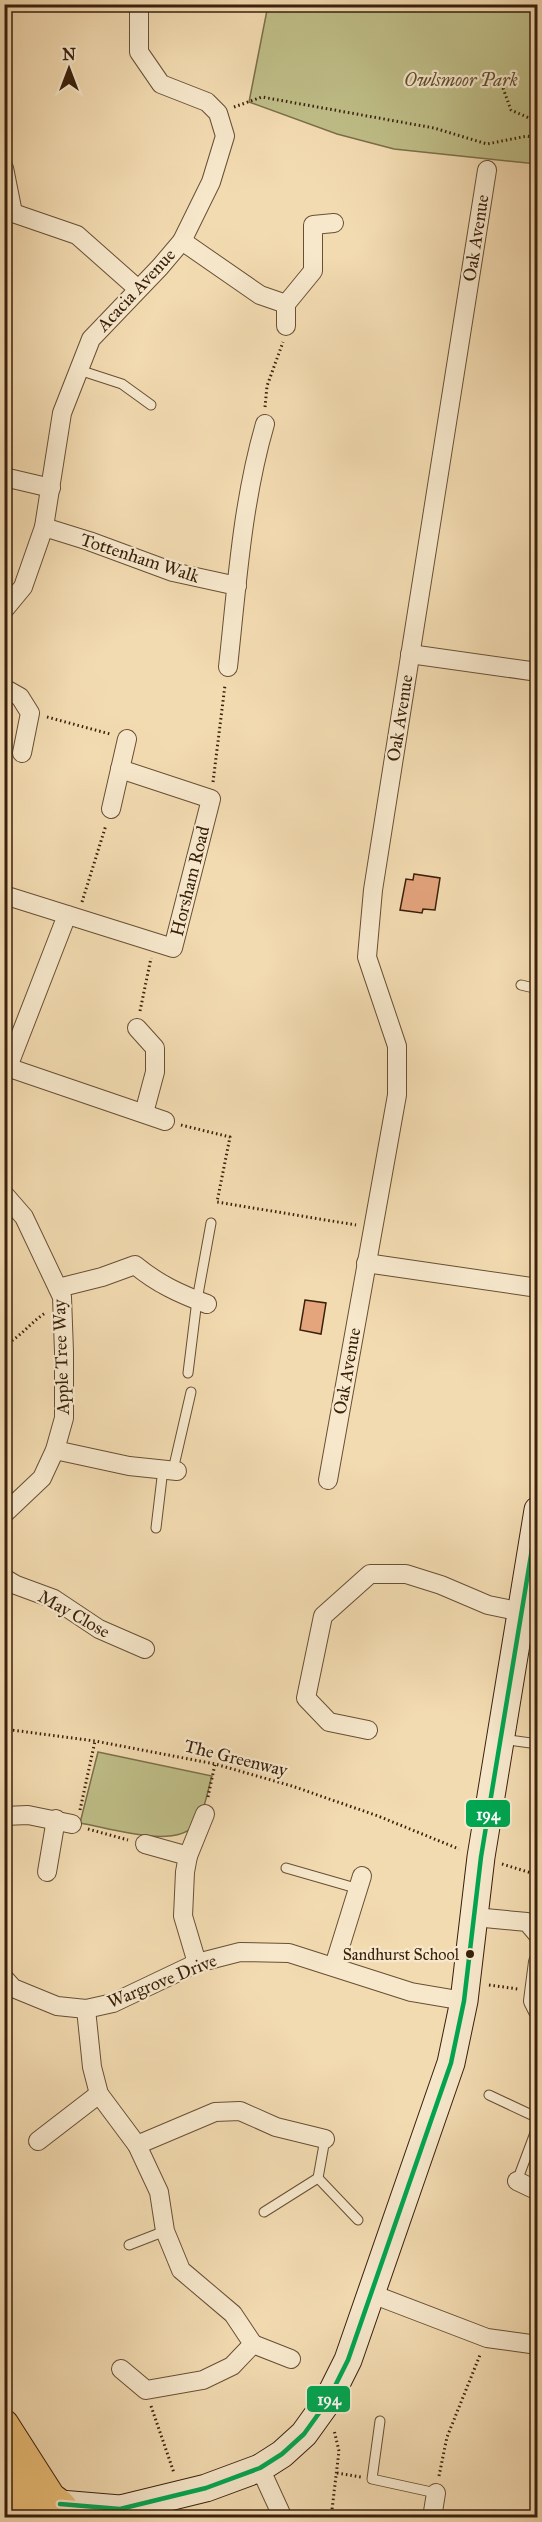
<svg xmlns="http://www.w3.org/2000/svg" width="542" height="2522" font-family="'IM FELL Great Primer',serif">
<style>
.green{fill:#bfbe88;stroke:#7c6f4a;stroke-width:1.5}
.building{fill:#e4a47c;stroke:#39200c;stroke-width:1.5}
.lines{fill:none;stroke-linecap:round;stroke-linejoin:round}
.lane-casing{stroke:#684f35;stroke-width:11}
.street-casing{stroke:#684f35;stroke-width:20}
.secondary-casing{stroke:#39200c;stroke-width:29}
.primary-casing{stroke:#39200c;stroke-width:32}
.path{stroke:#39200c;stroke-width:3;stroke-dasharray:1.5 3;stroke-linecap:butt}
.lane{stroke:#f7e8cc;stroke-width:9}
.street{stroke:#f7e8cc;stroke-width:18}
.secondary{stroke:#f7e8cc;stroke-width:27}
.primary{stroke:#eabe78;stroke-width:30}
.bus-1-casing{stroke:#f7e8cc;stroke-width:9}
.bus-1{stroke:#00a651;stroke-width:4.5}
.bus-dot{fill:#39200c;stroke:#f7e8cc;stroke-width:2}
.labels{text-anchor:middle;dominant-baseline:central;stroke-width:4.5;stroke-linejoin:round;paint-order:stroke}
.bus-label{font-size:16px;fill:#39200c;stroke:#f7e8cc;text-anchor:end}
.park-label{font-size:18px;font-style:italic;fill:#614f31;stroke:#f7e8cc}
.street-label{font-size:18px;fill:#39200c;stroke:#f7e8cc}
.line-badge{stroke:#f7e8cc;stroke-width:2}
.badge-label{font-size:16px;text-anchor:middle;font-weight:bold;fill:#fff}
</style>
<rect width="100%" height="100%" fill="#f3dbb1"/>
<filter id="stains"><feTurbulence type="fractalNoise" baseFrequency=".00333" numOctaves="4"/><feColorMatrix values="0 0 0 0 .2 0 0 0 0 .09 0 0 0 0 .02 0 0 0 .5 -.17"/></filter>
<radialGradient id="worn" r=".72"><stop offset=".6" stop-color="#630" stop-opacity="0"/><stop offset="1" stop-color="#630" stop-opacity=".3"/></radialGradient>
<!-- green -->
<g class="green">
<polygon points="268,5 537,5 537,164 394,149 337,134 249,102"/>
<path d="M 98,1752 L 212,1776 C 208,1788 204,1815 196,1824 C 175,1850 110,1828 80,1823 Z"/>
</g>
<!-- building -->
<g class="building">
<polygon points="414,874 440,878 435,910 423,909 422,913 400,910 406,879 413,880"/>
<polygon points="305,1300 326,1303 321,1334 300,1330"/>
</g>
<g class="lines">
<!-- lane casing -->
<g class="lane-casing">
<g id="lane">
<polyline points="79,370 122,384 151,405"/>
<polyline points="521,985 538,989"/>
<polyline points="188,1373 197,1300 211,1223"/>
<polyline points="173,1470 191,1392"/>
<polyline points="156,1528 163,1469"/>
<polyline points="502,1739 538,1744"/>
<polyline points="286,1868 359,1889"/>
<polyline points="489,2095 538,2118"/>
<polyline points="325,2139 318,2178 358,2220"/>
<polyline points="517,2181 538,2125"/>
<polyline points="264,2212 318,2178"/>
<polyline points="129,2245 165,2231"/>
<polyline points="380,2421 372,2479 436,2493"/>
</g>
</g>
<!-- street casing -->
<g class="street-casing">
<g id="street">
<polyline points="4,168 13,213"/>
<polyline points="4,215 13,213 77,235 138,289"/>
<polyline points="182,241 260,295 286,304"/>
<polyline points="286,326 286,304 313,271 313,225 334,223"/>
<polyline points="4,477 51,488"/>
<polyline points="44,527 89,541 173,572 237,586"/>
<polyline points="4,610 23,587 44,527 62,413 91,339 160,267 182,241 211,182 225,136 218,113 207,102 161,84 139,52 139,4"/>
<polyline points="410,654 538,672"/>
<path d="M 228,667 C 237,585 242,503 265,424"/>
<polyline points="4,688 20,697 30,713 22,753"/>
<polyline points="111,809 127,739"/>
<polyline points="4,895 173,948 211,799 120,769"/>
<polyline points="137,1028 155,1048 155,1072 144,1113"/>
<polyline points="4,1066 165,1121"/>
<polyline points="8,1067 67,915"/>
<polyline points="4,1194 24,1217 62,1297 64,1352 64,1418 55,1450 42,1478 4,1514"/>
<polyline points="366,1263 538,1288"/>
<path d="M 58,1288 L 102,1277 L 135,1265 C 158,1284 180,1294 207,1304"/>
<polyline points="55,1450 129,1466 177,1471"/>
<polyline points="328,1480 397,1095 397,1046 367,957 373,890 487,170"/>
<polyline points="4,1578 16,1585 54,1599 99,1629 145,1649"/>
<polyline points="368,1730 329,1722 306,1698 323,1616 370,1574 406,1574 441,1585 488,1605 522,1612"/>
<polyline points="4,1816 28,1815 72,1824"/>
<polyline points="145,1844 188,1856"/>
<polyline points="47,1872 56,1819"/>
<polyline points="474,1917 527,1922 538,1935"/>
<polyline points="538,1962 533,2001 538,2011"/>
<polyline points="197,1963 183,1916 185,1872 188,1856 205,1814"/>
<polyline points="334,1966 362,1876"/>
<polyline points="4,1978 13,1988 57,2006 86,2009 113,2003 197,1963 240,1952 289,1953 411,1992 464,2001"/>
<polyline points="86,2009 92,2067 99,2094 137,2145 159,2192 165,2231 181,2270 233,2314 253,2344 232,2366 203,2380 146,2390 121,2369"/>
<polyline points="38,2141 99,2094"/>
<polyline points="137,2145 215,2112 240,2111 276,2127 325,2139"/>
<polyline points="517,2181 538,2191"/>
<polyline points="372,2294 487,2338 538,2345"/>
<polyline points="253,2344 291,2359"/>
<polyline points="260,2468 283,2518"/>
<polyline points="432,2518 436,2493"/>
</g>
</g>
<!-- secondary casing -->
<g class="secondary-casing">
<polyline id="secondary" points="60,2504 120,2509 206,2488 260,2468 282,2454 304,2434 327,2402 348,2360 451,2063 464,2001 481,1857 538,1510"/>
</g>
<!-- primary casing -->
<g class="primary-casing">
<g id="primary">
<polyline points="4,2425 50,2497"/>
<polyline points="6,2430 10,2507"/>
<path d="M 5,2518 C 16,2488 57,2488 68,2518"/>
</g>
</g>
<!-- path -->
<g class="path">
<polyline points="503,88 511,110 538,122"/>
<polyline points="234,107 262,97 434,128 487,144 527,136 538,138"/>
<polyline points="265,407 267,386 283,342"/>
<polyline points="47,717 110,734"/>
<polyline points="213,782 225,685"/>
<polyline points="82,902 106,825"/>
<polyline points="140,1011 151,958"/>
<polyline points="181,1125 230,1137 217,1202 356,1225"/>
<path d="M 4,1345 C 21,1337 30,1323 45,1313"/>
<polyline points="4,1729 95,1741 215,1764 292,1786 378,1816 459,1849"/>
<polyline points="208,1797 215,1764"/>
<polyline points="80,1810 95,1741"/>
<polyline points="88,1829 128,1840"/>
<polyline points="502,1864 538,1875"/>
<polyline points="489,1985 518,1989"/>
<polyline points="151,2406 174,2473"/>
<polyline points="337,2473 361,2477"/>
<polyline points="439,2476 447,2437 480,2355"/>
<polyline points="331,2518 339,2451 334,2430"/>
</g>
<!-- lane -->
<use href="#lane" class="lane"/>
<!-- street -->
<use href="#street" class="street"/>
<!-- secondary -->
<use href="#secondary" class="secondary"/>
<!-- primary -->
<use href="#primary" class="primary"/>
<!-- bus-1 casing -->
<g class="bus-1-casing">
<polyline id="bus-1" points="60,2504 120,2509 206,2488 260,2468 282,2454 304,2434 327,2402 348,2360 451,2063 464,2001 481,1857 538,1513"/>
</g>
<!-- bus-1 -->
<use href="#bus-1" class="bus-1"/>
</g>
<!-- markers -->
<circle class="bus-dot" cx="470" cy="1954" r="5"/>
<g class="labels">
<!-- bus labels -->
<g class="bus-label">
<text x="459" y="1954">Sandhurst School</text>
</g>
<!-- park labels -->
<g class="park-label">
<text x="461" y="80">Owlsmoor Park</text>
</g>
<!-- street labels -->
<g class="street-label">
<text transform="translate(476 238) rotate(-81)">Oak Avenue</text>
<text transform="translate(136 290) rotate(-47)">Acacia Avenue</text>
<text transform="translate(140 558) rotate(18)">Tottenham Walk</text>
<text transform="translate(400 718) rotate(-81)">Oak Avenue</text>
<text transform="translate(190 881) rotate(-76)">Horsham Road</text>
<text transform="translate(61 1357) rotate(-92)">Apple Tree Way</text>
<text transform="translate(347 1371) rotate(-80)">Oak Avenue</text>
<text transform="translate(74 1614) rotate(29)">May Close</text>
<text transform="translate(236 1758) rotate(14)">The Greenway</text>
<text transform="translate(162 1981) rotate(-22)">Wargrove Drive</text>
</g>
</g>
<g class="line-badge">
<rect x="465" y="1799" width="46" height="29" rx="6" fill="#00a651"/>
<rect x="306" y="2385" width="45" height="28" rx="6" fill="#00a651"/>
</g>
<g class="badge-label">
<text x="488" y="1820">194</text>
<text x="329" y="2405">194</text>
</g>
<!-- margin -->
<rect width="542" height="2522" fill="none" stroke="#f3dbb1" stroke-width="24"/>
<rect x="6" y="6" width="530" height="2510" fill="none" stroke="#39200c" stroke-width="3"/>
<rect x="12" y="12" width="518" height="2498" fill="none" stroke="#39200c" stroke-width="1.5"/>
<!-- north arrow -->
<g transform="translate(69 69)" stroke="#f7e8cc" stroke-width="4.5" paint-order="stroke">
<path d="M0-4.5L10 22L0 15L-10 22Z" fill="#39200c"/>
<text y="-9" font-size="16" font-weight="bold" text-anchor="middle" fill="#39200c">N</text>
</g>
<rect width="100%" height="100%" filter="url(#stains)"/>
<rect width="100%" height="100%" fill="url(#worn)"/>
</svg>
